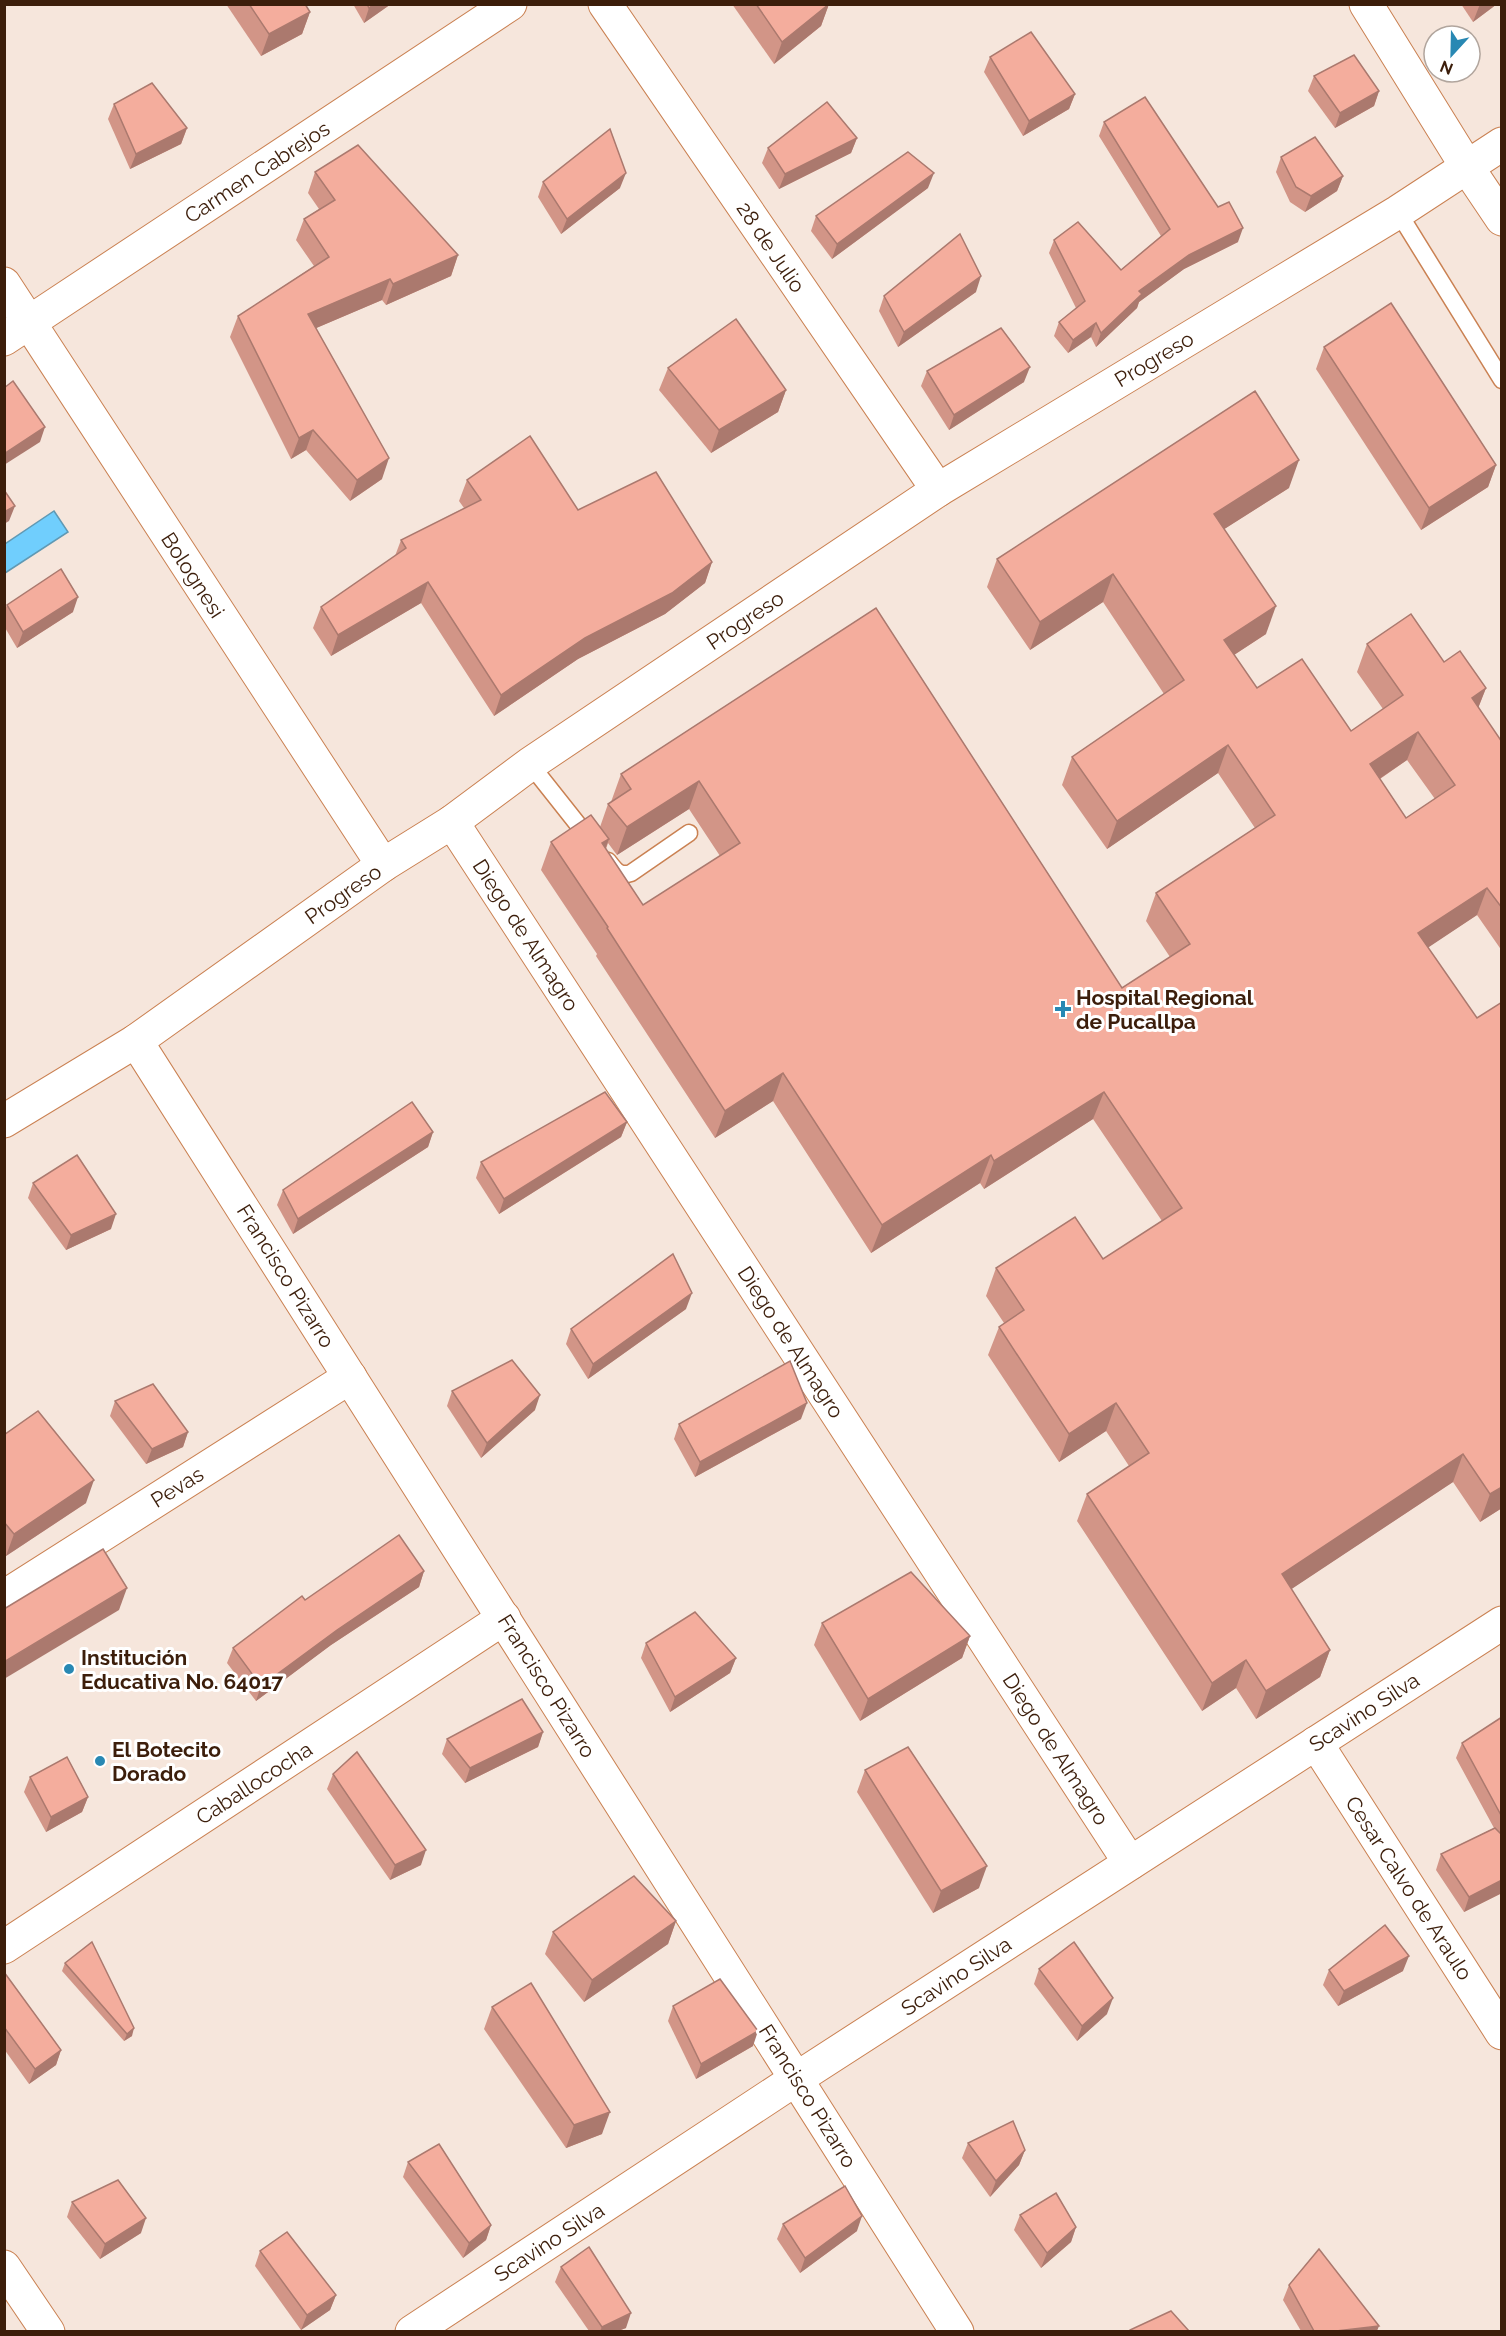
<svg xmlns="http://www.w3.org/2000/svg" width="1506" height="2336" font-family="Raleway,sans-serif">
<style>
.water{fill:#70cefd;stroke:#6099b4;stroke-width:1.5}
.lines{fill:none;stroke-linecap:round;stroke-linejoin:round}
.lane-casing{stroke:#ca8152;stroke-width:19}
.street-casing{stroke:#ca8152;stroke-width:35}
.secondary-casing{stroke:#ca8152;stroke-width:35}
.lane{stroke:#fff;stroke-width:16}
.street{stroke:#fff;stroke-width:33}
.secondary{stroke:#fff;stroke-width:33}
.wall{fill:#d29587;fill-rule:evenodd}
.shaded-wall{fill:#ab796e}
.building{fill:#f4ad9d;stroke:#ab796e;stroke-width:1.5;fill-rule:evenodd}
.poi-dot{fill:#2888b3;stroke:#fff;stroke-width:2}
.labels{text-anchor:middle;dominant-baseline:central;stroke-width:6;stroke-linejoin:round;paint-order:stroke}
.street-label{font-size:21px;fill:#3c1e0b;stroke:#fff}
.poi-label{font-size:21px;font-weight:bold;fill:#3c1e0b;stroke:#fff;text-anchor:start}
</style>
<rect width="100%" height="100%" fill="#f6e6dc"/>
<!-- water -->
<polygon class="water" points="54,511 68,532 5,573 5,544"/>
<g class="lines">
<!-- lane casing -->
<g class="lane-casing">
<g id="lane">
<polyline points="1398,212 1502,380"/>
<polyline points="530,764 591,841"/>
<path d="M 608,861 C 615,870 619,877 631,873 L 689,833"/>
</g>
</g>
<!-- street casing -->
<g class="street-casing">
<g id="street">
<polyline points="605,4 938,490"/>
<polyline points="1366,4 1467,167 1502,219"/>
<polyline points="4,284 383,865"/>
<polyline points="452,822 1130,1863"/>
<polyline points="136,1041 957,2332"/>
<polyline points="4,1121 136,1041 383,865 452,822 530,764 938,490 1398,212 1502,144"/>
<polyline points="4,1597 350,1377"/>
<polyline points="1316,1743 1502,2033"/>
<polyline points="4,1947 504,1618"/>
<polyline points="4,2267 48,2332"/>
<polyline points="412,2332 796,2079 1502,1623"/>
</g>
</g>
<!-- secondary casing -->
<g class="secondary-casing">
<polyline id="secondary" points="4,339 510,4"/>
</g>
<!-- lane -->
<use href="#lane" class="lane"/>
<!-- street -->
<use href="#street" class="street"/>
<!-- secondary -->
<use href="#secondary" class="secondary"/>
</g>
<!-- wall -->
<g class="wall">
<polygon points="226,4 305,4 310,12 302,34 261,56"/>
<polygon points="353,4 391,4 364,23"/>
<polygon points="732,4 829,4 821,26 774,64"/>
<polygon points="1461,4 1497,4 1473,22"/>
<polygon points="990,57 1075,94 1069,109 1023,136 984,72"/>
<polygon points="1314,76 1379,91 1374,106 1335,128 1308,91"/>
<polygon points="114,104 187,128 181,144 130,169 108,119"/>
<polygon points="1104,122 1238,242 1184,269 1139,302 1137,308 1096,347 1091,337 1068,353 1054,336 1059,322 1076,308 1049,253 1054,240 1121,270 1161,236 1099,136"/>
<polygon points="857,138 851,153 779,189 762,163 768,148"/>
<polygon points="1281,157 1343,176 1337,191 1305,212 1290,202 1276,172"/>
<polygon points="315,172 458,255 451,276 386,305 382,300 316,328 382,479 350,501 306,450 291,459 230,337 238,316 314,266 296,240 304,219 319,209 308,193"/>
<polygon points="543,182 620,188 561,234 538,197"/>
<polygon points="928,188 832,259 811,231 816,216"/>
<polygon points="976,292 898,347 879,311 884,296"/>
<polygon points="1324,347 1496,465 1488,487 1421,530 1316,369"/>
<polygon points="668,368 786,390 778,412 711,453 659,390"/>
<polygon points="927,371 1024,382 949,430 921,386"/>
<polygon points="467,480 578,510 712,562 705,583 665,614 578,659 494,716 421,603 331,656 313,628 321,607 395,556 401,540 464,508 459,501"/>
<path d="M 1289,488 L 1224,529 L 1266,634 L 1234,655 L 1257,688 L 1351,731 L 1383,709 L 1357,672 L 1367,644 L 1444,662 L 1486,688 L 1478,708 L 1502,742 L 1502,951 L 1477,915 L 1428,947 L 1502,1508 L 1480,1522 L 1453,1482 L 1291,1589 L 1330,1650 L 1320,1677 L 1256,1719 L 1236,1688 L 1202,1711 L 1077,1521 L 1087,1494 L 1129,1466 L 1106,1431 L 1059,1462 L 988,1355 L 999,1327 L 1004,1323 L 986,1296 L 996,1268 L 1103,1259 L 1162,1221 L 1093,1119 L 984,1189 L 980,1183 L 871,1253 L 773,1101 L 715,1138 L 596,956 L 597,954 L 541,870 L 551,842 L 600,827 L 608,804 L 611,802 L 621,774 L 876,608 L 1122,988 L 1170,957 L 1146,921 L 1156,893 L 1255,828 L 1218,773 L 1107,849 L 1062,785 L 1072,757 L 1164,694 L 1103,602 L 1030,650 L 987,587 L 997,559 ZM 1407,760 L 1435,799 L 1406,818 L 1380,779 ZM 689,809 L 720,856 L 643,905 L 606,849 L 608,843 L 617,855 Z"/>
<polygon points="7,605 73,612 17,648 4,626 4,611"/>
<polygon points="627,1122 621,1137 499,1214 476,1178 481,1162"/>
<polygon points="433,1132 428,1147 293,1234 277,1205 283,1190"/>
<polygon points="33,1183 111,1229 66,1250 28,1198"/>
<polygon points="686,1309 588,1379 566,1344 571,1329"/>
<polygon points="452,1391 535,1410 481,1458 447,1406"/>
<polygon points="115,1401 188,1432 183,1447 146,1464 110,1416"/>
<polygon points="801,1419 695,1477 674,1439 679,1424"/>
<polygon points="4,1435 86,1503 6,1556 4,1555"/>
<polygon points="424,1571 419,1587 331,1645 256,1701 227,1663 233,1648 305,1600"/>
<polygon points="822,1623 970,1636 962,1658 860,1721 814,1645"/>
<polygon points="646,1643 736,1658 730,1673 670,1712 641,1658"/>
<polygon points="1502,1717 1502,1893 1464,1912 1436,1870 1441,1854 1494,1828 1456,1758 1462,1743"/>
<polygon points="543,1732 538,1747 465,1783 442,1754 447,1739"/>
<polygon points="865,1770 979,1888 933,1913 857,1792"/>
<polygon points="333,1774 421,1865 390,1880 327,1789"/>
<polygon points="30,1777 88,1797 82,1812 46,1832 24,1792"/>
<polygon points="676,1921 668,1944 584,2002 545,1954 553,1932"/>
<polygon points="65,1963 132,2036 124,2041 62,1971"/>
<polygon points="1039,1969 1107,2014 1077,2041 1034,1984"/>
<polygon points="1329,1970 1403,1971 1338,2006 1323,1985"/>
<polygon points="4,1972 61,2050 56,2065 29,2084 4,2049"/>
<polygon points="673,2006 753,2046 696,2079 668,2021"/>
<polygon points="492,2007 602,2134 566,2148 484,2029"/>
<polygon points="968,2143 1025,2150 1019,2165 990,2197 962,2158"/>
<polygon points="408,2162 491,2225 486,2240 463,2258 403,2177"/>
<polygon points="72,2202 141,2233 100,2259 67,2217"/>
<polygon points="1020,2215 1076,2227 1071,2242 1041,2268 1014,2230"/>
<polygon points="783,2224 857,2231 800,2273 777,2239"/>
<polygon points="260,2251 336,2295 330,2310 301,2330 255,2266"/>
<polygon points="561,2267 626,2328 618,2331 589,2331 555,2282"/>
<polygon points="1289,2285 1377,2331 1301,2331 1283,2300"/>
</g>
<!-- shaded-wall -->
<g class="shaded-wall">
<polygon points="374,4 391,4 364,23 369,8"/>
<polygon points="829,4 821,26 774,64 782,42"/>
<polygon points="1480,4 1497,4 1473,22"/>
<polygon points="310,12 302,34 261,56 269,34"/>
<polygon points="1379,91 1374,106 1335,128 1340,113"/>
<polygon points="1075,94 1069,109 1023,136 1029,121"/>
<polygon points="187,128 181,144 130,169 136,154"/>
<polygon points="857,138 851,153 779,189 785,174"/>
<polygon points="626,173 620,188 561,234 567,219"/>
<polygon points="934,173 928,188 832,259 837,244"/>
<polygon points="1343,176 1337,191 1305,212 1311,196"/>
<polygon points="1243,228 1238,242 1184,269 1139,302 1137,308 1096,347 1101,333 1139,291 1189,255"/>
<polygon points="458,255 451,276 386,305 393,284"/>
<polygon points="981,276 976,292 898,347 904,332"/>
<polygon points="390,279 382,300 300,335 308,314"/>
<polygon points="1096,323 1091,337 1068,353 1073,340"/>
<polygon points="1030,367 1024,382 949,430 954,415"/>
<polygon points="786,390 778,412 711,453 719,430"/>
<polygon points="45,427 40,442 4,465 4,454"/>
<polygon points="313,430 306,450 291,459 299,438"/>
<polygon points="389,458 382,479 350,501 357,480"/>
<polygon points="1299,460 1289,488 1204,542 1214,514"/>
<polygon points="1496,465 1488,487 1421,530 1429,508"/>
<polygon points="15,506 9,521 4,524 4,512"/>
<polygon points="712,562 705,583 665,614 578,659 494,716 501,695 585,638"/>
<polygon points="1113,574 1103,602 1030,650 1040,622"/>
<polygon points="428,582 421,603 331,656 338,635"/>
<polygon points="78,597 73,612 17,648 23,632"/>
<polygon points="1276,606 1266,634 1214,668 1224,640"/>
<polygon points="1486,688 1475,716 1472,698"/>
<polygon points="1418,732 1407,760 1360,792 1370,764"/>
<polygon points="1228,745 1218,773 1107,849 1117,821"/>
<polygon points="699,781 689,809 617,855 627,827"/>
<polygon points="609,839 599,866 602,843"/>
<polygon points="1487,888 1477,915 1408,961 1418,933"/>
<polygon points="783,1073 773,1101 715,1138 725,1111"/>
<polygon points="1104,1092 1093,1119 984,1189 994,1161"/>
<polygon points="627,1122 621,1137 499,1214 504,1199"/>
<polygon points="433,1132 428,1147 293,1234 298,1219"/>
<polygon points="991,1155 980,1183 871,1253 882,1225"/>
<polygon points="116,1214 111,1229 66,1250 71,1235"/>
<polygon points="692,1293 686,1309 588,1379 593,1364"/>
<polygon points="540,1395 535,1410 481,1458 487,1443"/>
<polygon points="807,1403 801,1419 695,1477 700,1462"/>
<polygon points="1116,1403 1106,1431 1059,1462 1069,1434"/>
<polygon points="188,1432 183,1447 146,1464 152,1449"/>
<polygon points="1463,1454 1453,1482 1272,1602 1282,1574"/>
<polygon points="94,1480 86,1503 6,1556 14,1534"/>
<polygon points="1502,1487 1502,1508 1480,1522 1490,1494"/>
<polygon points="424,1571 419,1587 331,1645 256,1701 261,1686 337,1630"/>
<polygon points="127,1588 119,1610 4,1679 4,1662"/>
<polygon points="970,1636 962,1658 860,1721 868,1699"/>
<polygon points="1330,1650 1320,1677 1256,1719 1266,1691"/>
<polygon points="736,1658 730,1673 670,1712 675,1697"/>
<polygon points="1246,1660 1236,1688 1202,1711 1212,1683"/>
<polygon points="543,1732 538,1747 465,1783 470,1768"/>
<polygon points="88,1797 82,1812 46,1832 51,1817"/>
<polygon points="426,1850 421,1865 390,1880 395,1865"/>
<polygon points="987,1866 979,1888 933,1913 941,1891"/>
<polygon points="1502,1880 1502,1893 1464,1912 1469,1897"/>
<polygon points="676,1921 668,1944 584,2002 592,1980"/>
<polygon points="1409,1956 1403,1971 1338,2006 1344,1991"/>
<polygon points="1113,1998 1107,2014 1077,2041 1082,2026"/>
<polygon points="134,2028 132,2036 124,2041 127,2034"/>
<polygon points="758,2031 753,2046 696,2079 701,2064"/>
<polygon points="61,2050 56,2065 29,2084 35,2069"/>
<polygon points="610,2112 602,2134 566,2148 574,2125"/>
<polygon points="1025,2150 1019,2165 990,2197 996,2181"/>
<polygon points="862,2216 857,2231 800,2273 805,2258"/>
<polygon points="146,2218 141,2233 100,2259 105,2244"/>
<polygon points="491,2225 486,2240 463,2258 469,2243"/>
<polygon points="1076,2227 1071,2242 1041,2268 1047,2253"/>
<polygon points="336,2295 330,2310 301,2330 307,2315"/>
<polygon points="631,2313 626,2328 618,2331 600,2331 602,2327"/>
<polygon points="1379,2326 1377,2331 1336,2331"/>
</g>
<!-- building -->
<g class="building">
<polygon points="249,4 305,4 310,12 269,34"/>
<polygon points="367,4 374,4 369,8"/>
<polygon points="756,4 829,4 782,42"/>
<polygon points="1031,32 1075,94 1029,121 990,57"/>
<polygon points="1354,55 1379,91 1340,113 1314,76"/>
<polygon points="152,83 187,128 136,154 114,104"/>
<polygon points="1145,97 1218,207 1229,202 1243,228 1189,255 1139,291 1142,294 1101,333 1096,323 1073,340 1059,322 1085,301 1054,240 1078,222 1121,270 1170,229 1104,122"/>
<polygon points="827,102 857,138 785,174 768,148"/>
<polygon points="610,129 626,173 567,219 543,182"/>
<polygon points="1315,137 1343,176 1311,196 1296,187 1281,157"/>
<polygon points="358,145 458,255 393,284 390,279 308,314 389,458 357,480 313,430 299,438 238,316 329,257 304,219 335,200 315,172"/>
<polygon points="908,152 934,173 837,244 816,216"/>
<polygon points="960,234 981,276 904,332 884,296"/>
<polygon points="1391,303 1496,465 1429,508 1324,347"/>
<polygon points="736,319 786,390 719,430 668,368"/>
<polygon points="1001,328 1030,367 954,415 927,371"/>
<polygon points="13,381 45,427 4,454 4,388"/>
<path d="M 1255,391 L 1299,460 L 1214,514 L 1276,606 L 1224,640 L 1257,688 L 1302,659 L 1351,731 L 1403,695 L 1367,644 L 1411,614 L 1444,662 L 1460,651 L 1486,688 L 1472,698 L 1502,742 L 1502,908 L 1487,888 L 1418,933 L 1477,1018 L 1502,1002 L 1502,1487 L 1490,1494 L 1463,1454 L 1282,1574 L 1330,1650 L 1266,1691 L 1246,1660 L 1212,1683 L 1087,1494 L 1149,1453 L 1116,1403 L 1069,1434 L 999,1327 L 1024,1310 L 996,1268 L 1075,1217 L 1103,1259 L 1182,1208 L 1104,1092 L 994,1161 L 991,1155 L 882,1225 L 783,1073 L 725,1111 L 607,928 L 608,927 L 551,842 L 591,815 L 609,839 L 602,843 L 643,905 L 740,843 L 699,781 L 627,827 L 608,804 L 631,789 L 621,774 L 876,608 L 1122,988 L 1190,944 L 1156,893 L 1275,815 L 1228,745 L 1117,821 L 1072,757 L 1184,680 L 1113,574 L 1040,622 L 997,559 ZM 1418,732 L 1455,785 L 1406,818 L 1370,764 Z"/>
<polygon points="530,436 578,510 656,472 712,562 672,593 585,638 501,695 428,582 338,635 321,607 406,548 401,540 481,500 467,480"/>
<polygon points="4,490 15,506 4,512"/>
<polygon points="61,569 78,597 23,632 7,605"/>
<polygon points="605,1092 627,1122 504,1199 481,1162"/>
<polygon points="412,1102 433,1132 298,1219 283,1190"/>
<polygon points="77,1155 116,1214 71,1235 33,1183"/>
<polygon points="673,1254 692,1293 593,1364 571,1329"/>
<polygon points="512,1360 540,1395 487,1443 452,1391"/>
<polygon points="790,1361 807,1403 700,1462 679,1424"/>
<polygon points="153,1384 188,1432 152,1449 115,1401"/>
<polygon points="38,1411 94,1480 14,1534 4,1522 4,1435"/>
<polygon points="399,1535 424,1571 337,1630 261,1686 233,1648 302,1596 305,1600"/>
<polygon points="103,1549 127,1588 4,1662 4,1609"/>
<polygon points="911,1572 970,1636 868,1699 822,1623"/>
<polygon points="695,1612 736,1658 675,1697 646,1643"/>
<polygon points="522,1699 543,1732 470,1768 447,1739"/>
<polygon points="1502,1717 1502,1817 1462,1743"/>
<polygon points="908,1747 987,1866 941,1891 865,1770"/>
<polygon points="357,1752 426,1850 395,1865 333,1774"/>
<polygon points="67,1757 88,1797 51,1817 30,1777"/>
<polygon points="1495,1828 1502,1835 1502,1880 1469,1897 1441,1854"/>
<polygon points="634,1876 676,1921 592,1980 553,1932"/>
<polygon points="1385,1925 1409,1956 1344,1991 1329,1970"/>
<polygon points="92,1942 134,2028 127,2034 65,1963"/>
<polygon points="1074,1942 1113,1998 1082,2026 1039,1969"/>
<polygon points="4,1972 61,2050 35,2069 4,2027"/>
<polygon points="720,1979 758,2031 701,2064 673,2006"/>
<polygon points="531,1983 610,2112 574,2125 492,2007"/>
<polygon points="1013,2121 1025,2150 996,2181 968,2143"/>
<polygon points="439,2144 491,2225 469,2243 408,2162"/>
<polygon points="118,2180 146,2218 105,2244 72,2202"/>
<polygon points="845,2186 862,2216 805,2258 783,2224"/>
<polygon points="1056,2193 1076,2227 1047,2253 1020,2215"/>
<polygon points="287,2232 336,2295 307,2315 260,2251"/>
<polygon points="589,2247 631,2313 602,2327 561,2267"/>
<polygon points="1319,2249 1379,2326 1336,2331 1314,2331 1289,2285"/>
<polygon points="1171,2311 1189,2331 1130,2331 1130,2330"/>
</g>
<!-- markers -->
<g class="poi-dot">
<path d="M1060 1000h6v6h6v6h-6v6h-6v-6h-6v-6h6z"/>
<circle cx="69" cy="1669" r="6"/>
<circle cx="100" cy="1761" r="6"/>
</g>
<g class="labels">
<!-- street labels -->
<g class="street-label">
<text transform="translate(257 172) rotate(-33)">Carmen Cabrejos</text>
<text transform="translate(771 247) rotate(56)">28 de Julio</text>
<text transform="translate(1154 359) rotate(-31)">Progreso</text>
<text transform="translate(193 575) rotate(57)">Bolognesi</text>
<text transform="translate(745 620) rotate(-34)">Progreso</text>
<text transform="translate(343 894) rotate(-35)">Progreso</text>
<text transform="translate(526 935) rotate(57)">Diego de Almagro</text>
<text transform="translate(286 1276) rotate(58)">Francisco Pizarro</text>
<text transform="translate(791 1342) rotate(57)">Diego de Almagro</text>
<text transform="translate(177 1487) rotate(-32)">Pevas</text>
<text transform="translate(547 1686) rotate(58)">Francisco Pizarro</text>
<text transform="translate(1364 1712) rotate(-33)">Scavino Silva</text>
<text transform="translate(1056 1749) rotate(57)">Diego de Almagro</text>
<text transform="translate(254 1783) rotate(-33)">Caballococha</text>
<text transform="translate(1409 1888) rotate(57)">Cesar Calvo de Araulo</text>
<text transform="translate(956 1976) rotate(-33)">Scavino Silva</text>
<text transform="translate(808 2096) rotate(58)">Francisco Pizarro</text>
<text transform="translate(549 2242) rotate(-33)">Scavino Silva</text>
</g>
<!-- poi labels -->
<g class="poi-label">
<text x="1076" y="997">Hospital Regional<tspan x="1076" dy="24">de Pucallpa</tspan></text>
<text x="81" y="1657">Institución<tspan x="81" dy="24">Educativa No. 64017</tspan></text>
<text x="112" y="1749">El Botecito<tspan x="112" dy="24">Dorado</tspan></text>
</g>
</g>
<!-- border -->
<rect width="1506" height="2336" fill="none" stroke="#3c1e0b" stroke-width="12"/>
<!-- north arrow -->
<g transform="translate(1452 54) rotate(202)"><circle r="28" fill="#ffffff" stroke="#b1a59d" stroke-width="1.5"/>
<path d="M0-4.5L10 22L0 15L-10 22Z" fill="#2888b3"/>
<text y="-9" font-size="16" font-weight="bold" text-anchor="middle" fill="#3c1e0b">N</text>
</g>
</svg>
